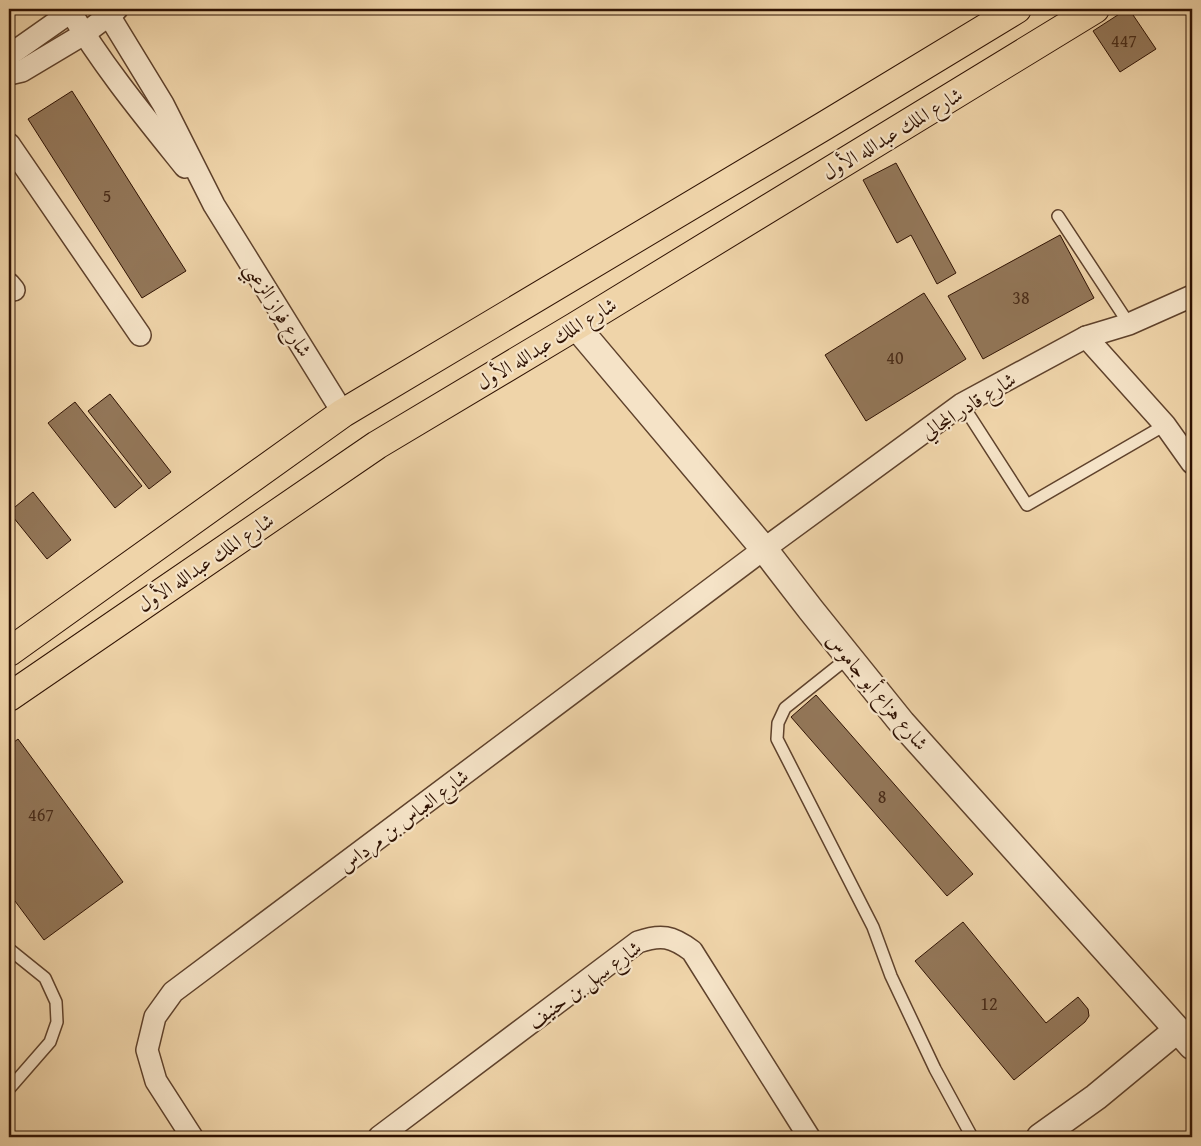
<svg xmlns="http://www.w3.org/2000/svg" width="1201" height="1146" font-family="'Gentium Book Plus',Amiri,serif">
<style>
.building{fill:#937759;stroke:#2f1203}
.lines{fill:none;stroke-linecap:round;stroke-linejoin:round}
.service-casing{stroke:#5f422c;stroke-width:14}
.minor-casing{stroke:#5f422c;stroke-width:24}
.tertiary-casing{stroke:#5f422c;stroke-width:29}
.primary-casing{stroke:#2f1203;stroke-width:30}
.service{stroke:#f5e3c7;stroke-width:11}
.minor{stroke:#f5e3c7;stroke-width:21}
.tertiary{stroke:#f5e3c7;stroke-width:26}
.primary{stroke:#efd4a9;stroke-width:28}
.labels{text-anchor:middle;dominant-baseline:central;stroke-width:4.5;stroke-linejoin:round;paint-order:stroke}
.number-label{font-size:18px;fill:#482b18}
.street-label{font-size:20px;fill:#2f1203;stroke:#f5e3c7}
</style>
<rect width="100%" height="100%" fill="#efd4a9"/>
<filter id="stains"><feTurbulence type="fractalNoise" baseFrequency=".004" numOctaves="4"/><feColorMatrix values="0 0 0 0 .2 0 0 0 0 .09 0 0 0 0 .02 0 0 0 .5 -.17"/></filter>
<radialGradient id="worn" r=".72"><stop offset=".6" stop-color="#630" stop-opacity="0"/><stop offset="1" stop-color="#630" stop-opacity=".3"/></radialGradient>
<!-- building -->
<g class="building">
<polygon points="1127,9 1129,9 1156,49 1120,72 1093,31"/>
<polygon points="72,91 186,271 142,298 28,119"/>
<polygon points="896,163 956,273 937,284 911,235 897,243 863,180"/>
<polygon points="1060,235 1094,298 983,359 948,296"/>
<polygon points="924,293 966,359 866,421 825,355"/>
<polygon points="110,394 171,472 149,489 88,411"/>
<polygon points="75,402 142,486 115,508 48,423"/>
<polygon points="33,492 71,540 47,559 9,512"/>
<polygon points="816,695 973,874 947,896 791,717"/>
<polygon points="18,739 123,882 44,940 9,893 9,746"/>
<polygon points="963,922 1046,1023 1078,997 1088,1009 1089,1016 1085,1022 1014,1080 915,961"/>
</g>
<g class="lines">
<!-- service casing -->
<g class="service-casing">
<g id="service">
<polyline points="1058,216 1129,324"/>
<polyline points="962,404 1027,505 1165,425"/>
<polyline points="849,657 785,708 778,723 777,739 873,927 891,976 935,1069 972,1137"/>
<polyline points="9,949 45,978 56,1002 57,1022 50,1042 9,1089"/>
</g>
</g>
<!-- minor casing -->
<g class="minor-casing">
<g id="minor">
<path d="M 69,9 C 102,65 144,116 185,167"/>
<polyline points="105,9 163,104 214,205 343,413"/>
<polyline points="9,58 11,54 75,9"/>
<polyline points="9,74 22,71 84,34 117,9"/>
<polyline points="9,144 140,335"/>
<polyline points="9,284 14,290"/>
<polyline points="1086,337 1165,425 1192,463"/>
<polyline points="192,1137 156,1081 147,1050 155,1017 173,992 764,549 962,404 1086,337 1129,324 1192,296"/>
<path d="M 379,1137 L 638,942 C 661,934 672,936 692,951 L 809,1137"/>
</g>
</g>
<!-- tertiary casing -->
<g class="tertiary-casing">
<g id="tertiary">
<polyline points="576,326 764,549 811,610 902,723 1192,1046"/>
<polyline points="1040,1137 1096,1097 1177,1030"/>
</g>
</g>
<!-- primary casing -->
<g class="primary-casing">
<g id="primary">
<polyline points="9,652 343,413 824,126 1017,9"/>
<polyline points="9,697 377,445 576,326 1095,9"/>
</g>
</g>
<!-- service -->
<use href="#service" class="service"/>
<!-- minor -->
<use href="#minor" class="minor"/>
<!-- tertiary -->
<use href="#tertiary" class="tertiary"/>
<!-- primary -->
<use href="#primary" class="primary"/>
</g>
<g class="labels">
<!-- number labels -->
<g class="number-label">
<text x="1124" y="40">447</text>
<text x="107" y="195">5</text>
<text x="1021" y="297">38</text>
<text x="895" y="357">40</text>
<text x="882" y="796">8</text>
<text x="41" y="814">467</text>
<text x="989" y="1003">12</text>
</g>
<!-- street labels -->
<g class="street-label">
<text transform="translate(892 133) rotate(-31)">شارع الملك عبدالله الأول</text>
<text transform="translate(279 309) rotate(58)">شارع فواز الزعبي</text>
<text transform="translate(546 343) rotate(-31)">شارع الملك عبدالله الأول</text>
<text transform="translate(968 405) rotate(-32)">شارع قادر المجالي</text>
<text transform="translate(205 562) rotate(-34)">شارع الملك عبدالله الأول</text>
<text transform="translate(878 691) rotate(50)">شارع هزاع أبو جاموس</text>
<text transform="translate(403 820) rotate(-37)">شارع العباس بن مرداس</text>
<text transform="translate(584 984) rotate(-36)">شارع سهل بن حنيف</text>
</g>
</g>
<!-- margin -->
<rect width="1201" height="1146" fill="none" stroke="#efd4a9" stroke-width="30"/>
<rect x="10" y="10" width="1181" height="1126" fill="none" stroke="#2f1203" stroke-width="2.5"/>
<rect x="15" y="15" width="1171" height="1116" fill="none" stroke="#2f1203"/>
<rect width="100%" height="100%" filter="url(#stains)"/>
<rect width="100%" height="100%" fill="url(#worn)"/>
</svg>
